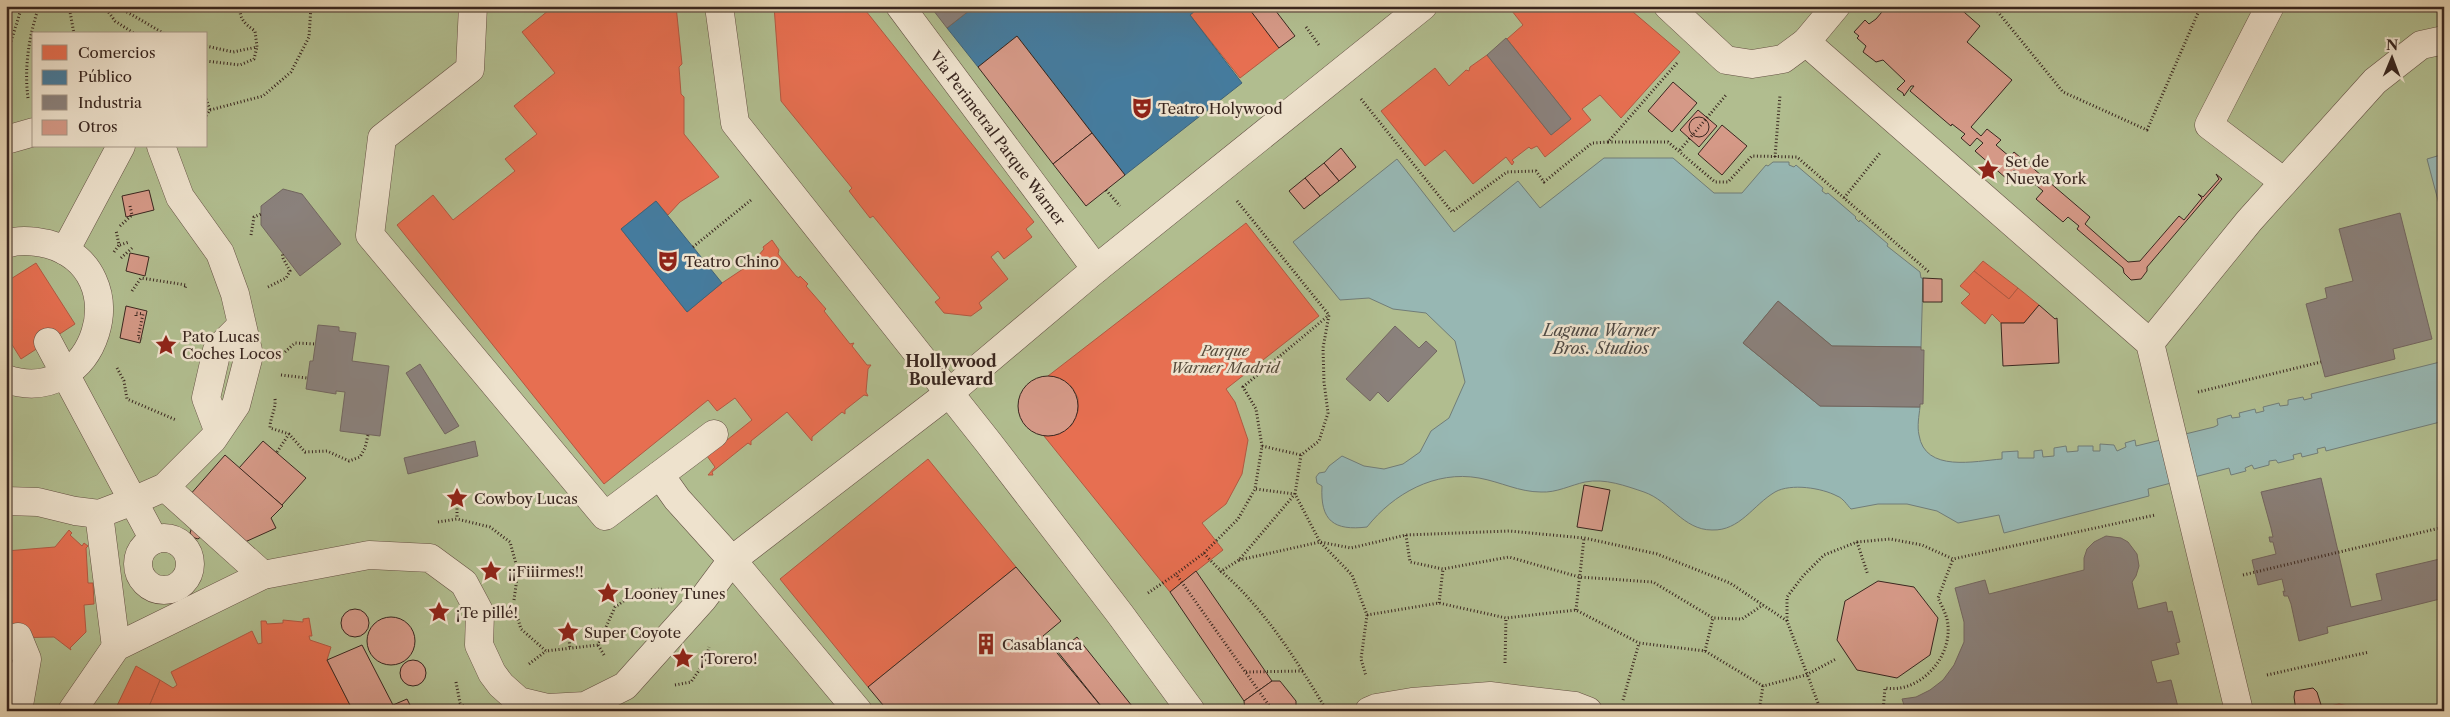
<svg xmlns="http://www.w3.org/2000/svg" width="2450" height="717" font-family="'Libre Caslon Text',serif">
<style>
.green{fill:#b1bd8f;stroke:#757257;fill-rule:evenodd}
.water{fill:#97b7b3;stroke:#717d78}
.shops{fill:#e76f51;stroke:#b35942}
.public{fill:#457b9d;stroke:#416277}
.industry{fill:#8a817c;stroke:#726660}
.building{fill:#d59987;stroke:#39261f}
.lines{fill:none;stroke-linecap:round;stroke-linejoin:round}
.minor-casing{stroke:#645144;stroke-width:29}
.path{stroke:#39261f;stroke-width:3;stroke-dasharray:1 2.5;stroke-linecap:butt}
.minor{stroke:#eee2cd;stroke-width:28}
.labels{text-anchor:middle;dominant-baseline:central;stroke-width:5;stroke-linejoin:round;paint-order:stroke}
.poi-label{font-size:15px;fill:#39261f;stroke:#eee2cd;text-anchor:start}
.street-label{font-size:15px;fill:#39261f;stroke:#eee2cd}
.park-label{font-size:15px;font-style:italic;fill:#574c3b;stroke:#eee2cd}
.water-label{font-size:16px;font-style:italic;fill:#504a44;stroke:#eee2cd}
.neighbourhood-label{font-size:16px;font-weight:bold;fill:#39261f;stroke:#eee2cd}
</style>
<rect width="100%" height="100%" fill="#e5d3b2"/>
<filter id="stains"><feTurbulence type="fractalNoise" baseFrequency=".004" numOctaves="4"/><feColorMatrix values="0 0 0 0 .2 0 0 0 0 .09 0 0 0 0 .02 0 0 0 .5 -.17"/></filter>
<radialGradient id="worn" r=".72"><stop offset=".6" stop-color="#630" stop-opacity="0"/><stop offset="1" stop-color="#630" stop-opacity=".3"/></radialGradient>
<!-- green -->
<path class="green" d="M 6,6 L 2444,6 L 2444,711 L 6,711 ZM 34,34 L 206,34 L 206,146 L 34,146 Z"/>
<!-- water -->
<g class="water">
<polygon points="2444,154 2444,223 2427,159"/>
<path d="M 1604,158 L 1673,158 L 1714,193 L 1742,193 L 1766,165 L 1768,166 L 1773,162 L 1789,162 L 1789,165 L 1794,167 L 1796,165 L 1823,188 L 1822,191 L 1826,194 L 1828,193 L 1856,217 L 1855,218 L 1859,222 L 1860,220 L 1888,244 L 1887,246 L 1920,272 L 1921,278 L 1923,278 L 1921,347 L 1832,346 L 1778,301 L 1743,343 L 1820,406 L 1920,407 C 1919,416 1917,426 1919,435 C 1925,473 1975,461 2002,459 L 2002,452 L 2018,451 L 2018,458 L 2034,458 L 2034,451 L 2042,450 L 2043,457 L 2054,456 L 2054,448 L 2066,446 L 2067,452 L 2078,451 L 2078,446 L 2093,446 L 2093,451 L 2100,451 L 2100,444 L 2114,445 L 2117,451 L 2126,447 L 2125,443 L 2135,440 L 2136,446 L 2214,427 L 2218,425 L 2217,419 L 2231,415 L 2232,418 L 2240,417 L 2239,413 L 2255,409 L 2256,413 L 2264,411 L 2263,407 L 2279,403 L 2280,406 L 2288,405 L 2288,400 L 2303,397 L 2304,400 L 2312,398 L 2311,394 L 2444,361 L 2444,421 L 2326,451 L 2325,447 L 2317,449 L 2318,453 L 2302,457 L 2301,453 L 2293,455 L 2294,459 L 2278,463 L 2276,460 L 2269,461 L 2269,465 L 2254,469 L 2252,465 L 2245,468 L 2246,471 L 2231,475 L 2229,468 L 2148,489 L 2149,496 L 2004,533 L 1999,515 L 1958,523 L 1937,511 L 1907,504 L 1878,504 L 1851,509 C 1847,505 1843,498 1837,496 C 1822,488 1791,483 1775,492 C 1753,505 1740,531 1712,530 C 1683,530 1670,501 1644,492 C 1626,486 1605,478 1585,482 C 1571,485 1556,493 1541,492 C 1519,492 1501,482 1479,478 C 1435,470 1393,494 1367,527 C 1334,531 1320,521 1322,486 L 1317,483 L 1316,477 L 1319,473 L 1325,472 L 1329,466 L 1342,456 L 1364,466 L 1384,469 L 1403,464 L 1420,452 L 1431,431 L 1449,418 L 1465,382 L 1455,341 L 1426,313 L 1393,309 L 1369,298 L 1340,300 L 1293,242 L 1397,159 L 1454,232 L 1518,181 L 1540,208 Z"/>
</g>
<!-- shops -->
<g class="shops">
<polygon points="554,6 676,6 682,64 679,67 681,94 684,97 684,134 719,177 680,202 668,215 656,201 621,229 687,312 722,283 752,263 764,249 763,247 772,240 779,250 778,254 796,276 799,278 800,276 808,284 806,286 826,309 824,311 850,344 854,343 852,346 867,365 871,365 868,369 866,392 868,396 864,395 845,410 845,414 842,412 812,437 812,441 787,412 751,441 751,445 748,443 712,472 713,475 708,475 715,467 707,456 752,420 735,398 717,411 708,400 604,484 397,225 433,195 453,220 515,171 505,159 537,134 514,106 555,73 522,32"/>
<polygon points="862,6 1034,222 1026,229 1032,237 1004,259 998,251 991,257 1008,279 979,303 982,308 971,316 944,313 935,302 940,298 873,216 870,218 849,191 852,188 781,101 774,6"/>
<polygon points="1201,6 1247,6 1279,48 1240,78 1190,15"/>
<polygon points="1508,6 1626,6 1680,52 1621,118 1600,95 1582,109 1591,120 1545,157 1537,146 1531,149 1529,147 1512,160 1514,162 1512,165 1506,157 1473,184 1445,150 1425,166 1381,111 1435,68 1449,86 1466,70 1469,71 1470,67 1487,55 1551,135 1571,119 1507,39 1523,25"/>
<polygon points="1246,223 1319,316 1226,389 1235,402 1248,440 1242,474 1226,504 1202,523 1223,550 1170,592 1044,436 1059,434 1072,425 1078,411 1078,398 1072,387 1061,379 1048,376"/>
<polygon points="1983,261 2018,288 2009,299 1974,271"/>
<polygon points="36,263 75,324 21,359 6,335 6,282"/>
<polygon points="1974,271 2009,299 2018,288 2039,305 2024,323 2001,323 1992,314 1985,324 1961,303 1970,294 1960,286"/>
<polygon points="928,459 1016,567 868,687 780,579"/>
<polygon points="69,530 72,533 70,535 82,546 84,543 88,546 86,548 88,583 93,583 94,604 84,605 86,632 70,648 71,650 54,637 6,638 6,551 55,547"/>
<polygon points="309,618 312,636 309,636 310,640 331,647 327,660 353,711 147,711 160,680 173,688 177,685 171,672 252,631 258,644 262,643 261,621 266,621 267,624 283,623 283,620 303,622 303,619"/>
<polygon points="136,666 160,680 147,711 115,710"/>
<polygon points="2339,704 2348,706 2350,711 2309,711"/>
</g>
<!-- public -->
<g class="public">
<polygon points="975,6 1201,6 1190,15 1242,83 1125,175 1017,36 978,67 947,28"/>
<polygon points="656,201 722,283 687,312 621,229"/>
</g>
<!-- industry -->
<g class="industry">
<polygon points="930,6 975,6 947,28"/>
<polygon points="1506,38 1571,119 1551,135 1487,55"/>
<polygon points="283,189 302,194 341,244 300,276 261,225 261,206"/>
<polygon points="2400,213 2432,339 2393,349 2395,359 2325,377 2306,304 2327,298 2325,288 2353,281 2339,229"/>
<polygon points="1778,301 1832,346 1921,347 1921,350 1924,350 1923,404 1920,404 1920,407 1820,406 1743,343"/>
<polygon points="318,325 339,327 339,331 356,333 352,361 389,366 380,436 340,431 345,392 336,391 336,394 306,389 310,361 313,361"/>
<polygon points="1395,326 1419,348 1426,341 1437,351 1388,402 1378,392 1370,401 1346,379"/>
<polygon points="420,364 459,426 445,434 406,373"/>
<polygon points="475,441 478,456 408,474 404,458"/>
<polygon points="2321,478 2351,607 2382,600 2376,574 2444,558 2444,598 2327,627 2328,633 2299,641 2291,604 2288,596 2284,596 2283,591 2285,592 2282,579 2258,585 2252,560 2276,554 2273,542 2270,542 2269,537 2273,537 2271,528 2261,492"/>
<polygon points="2106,536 2121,538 2128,542 2137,554 2139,566 2136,576 2132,582 2138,609 2166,602 2168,612 2172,611 2180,642 2176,643 2179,654 2151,661 2157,683 2171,680 2179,711 1906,711 1902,699 1916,697 1930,690 1943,680 1954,665 1964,642 1964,622 1955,588 1985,580 1989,594 2084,570 2084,558 2087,549 2094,542"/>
</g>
<!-- building -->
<g class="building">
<polygon points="1247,6 1272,6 1295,36 1279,48"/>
<polygon points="1887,6 1957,6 1980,26 1967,42 2012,80 1971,127 1981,136 1987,129 2001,140 1996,145 2010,157 2014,152 2090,217 2085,224 2128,262 2140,261 2179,216 2184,220 2202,198 2198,194 2203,197 2219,179 2216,174 2222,179 2147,267 2147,271 2141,279 2131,280 2124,273 2123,268 2077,229 2079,226 2068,217 2063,222 2036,199 2043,191 2031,181 2029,183 2014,170 2007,179 1975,151 1983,143 1977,138 1970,146 1961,138 1965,134 1952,124 1951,126 1910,91 1914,86 1911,86 1904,96 1903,93 1897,89 1905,81 1883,60 1876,62 1863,52 1866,46 1857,38 1859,36 1854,32 1865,20 1869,24 1876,19"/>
<polygon points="1017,36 1092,133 1053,164 978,67"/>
<polygon points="1673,82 1697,103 1672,132 1648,111"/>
<polygon points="1698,110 1717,126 1699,147 1680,130"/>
<circle cx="1699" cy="127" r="10"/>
<polygon points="1722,125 1747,146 1722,175 1698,154"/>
<polygon points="1092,133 1125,175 1086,206 1053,164"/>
<polygon points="1341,148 1356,167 1339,181 1324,163"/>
<polygon points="1324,163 1339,181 1320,196 1305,178"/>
<polygon points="1305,178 1320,196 1304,209 1289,191"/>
<polygon points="149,190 154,210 126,217 122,196"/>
<polygon points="130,253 149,257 145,276 126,271"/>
<polygon points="1923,278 1942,279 1942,302 1923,302"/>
<polygon points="2039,305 2055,319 2057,318 2059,363 2003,366 2001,323 2024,323"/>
<polygon points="126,306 147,311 140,343 120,338"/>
<circle cx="1048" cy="406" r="30"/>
<polygon points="263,441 306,478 282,505 239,468"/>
<polygon points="225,455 283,506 271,518 276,528 245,542 189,496"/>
<polygon points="1584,485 1610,490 1602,531 1577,527"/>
<polygon points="192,527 203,535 198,539 192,537 190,533"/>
<polygon points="1016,567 1061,621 1043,636 1105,711 888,711 868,687"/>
<polygon points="1196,571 1272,681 1244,701 1170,592"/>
<polygon points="1878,581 1914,587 1938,618 1930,655 1897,678 1857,670 1837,640 1845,601"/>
<circle cx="355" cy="623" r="14"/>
<circle cx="391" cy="641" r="24"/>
<polygon points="1077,637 1136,711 1105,711 1058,652"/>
<polygon points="362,645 393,705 382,711 353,711 327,660"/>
<circle cx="413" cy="673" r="13"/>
<polygon points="1272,681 1280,681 1296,701 1296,711 1245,711 1244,701"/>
<polygon points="2313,688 2317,692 2322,708 2296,711 2294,697 2295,691"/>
<polygon points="407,699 413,711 382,711 393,705"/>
</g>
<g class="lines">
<!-- minor casing -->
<g class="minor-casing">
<g id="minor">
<polyline points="473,6 470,69 382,138 370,235 605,516 714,434"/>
<polyline points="719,6 735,123 988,442 1120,614 1191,711"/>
<polyline points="900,6 1096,269"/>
<polyline points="1668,6 1726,60 1752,64 1783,59 1806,42 1836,6"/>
<polyline points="2270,6 2209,125 2284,182"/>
<polyline points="1806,42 2150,343 2239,711"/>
<polyline points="6,140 34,132"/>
<path d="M 6,244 C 19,239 35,241 48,244 C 140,270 96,410 6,379"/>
<polyline points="65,251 121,146"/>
<polyline points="48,342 154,540"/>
<polyline points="2150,343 2249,221 2375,81 2421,45 2444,40"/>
<polyline points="218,430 206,398 217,350 241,326"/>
<polyline points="660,475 677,499 732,560 858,711"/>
<polyline points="165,487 263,575"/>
<polyline points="6,501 38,502 75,511 99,514 133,501 165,487 213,439 236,405 249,355 235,294 220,253 180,197 161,146"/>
<polyline points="99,514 116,647"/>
<circle cx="164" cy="564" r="26"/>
<polyline points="18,637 27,659 18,711"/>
<polyline points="72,711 116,647 263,575 369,555 430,558 464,583 480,613 479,645 492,673 501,685 519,701 548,708 585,706 625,686 703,599 732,560 949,393 1096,269 1423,6"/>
<polyline points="1369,711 1376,708 1412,702 1490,696 1575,706 1588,711"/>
</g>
</g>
<!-- path -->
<g class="path">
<polyline points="69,6 74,34"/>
<polyline points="108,6 107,10 115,21 135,34"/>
<polyline points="123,6 127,12 165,34"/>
<polyline points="1993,6 2063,92 2147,130 2201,6"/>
<polyline points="1306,27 1319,45"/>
<path d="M 206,46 L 233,52 L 257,47 L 255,31 C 245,24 239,19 240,6"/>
<polyline points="6,58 22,6"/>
<polyline points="206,61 240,65 254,59 257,47"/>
<path d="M 28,98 C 24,67 29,36 39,6"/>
<polyline points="206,99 210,110 206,116"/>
<polyline points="1361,99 1452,212 1507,172 1536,171 1544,182 1592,143 1608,142 1677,63"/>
<polyline points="210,110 263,96 291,72 309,37 311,6"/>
<polyline points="1608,142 1668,142 1715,182 1728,182 1752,156 1797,157 1929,272"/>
<polyline points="1680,150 1726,95"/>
<polyline points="1775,157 1780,95"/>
<polyline points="1106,190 1120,206"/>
<polyline points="1844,198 1880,153"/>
<polyline points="1237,201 1329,315 1323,348 1324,382 1328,413 1319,441 1301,455 1295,494 1320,542 1351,548 1406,535 1509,531 1584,538 1657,554 1730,583 1787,621 1821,711"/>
<polyline points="120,226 132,215 130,206"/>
<polyline points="251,235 254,217 261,214"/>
<polyline points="120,245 129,242"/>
<polyline points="693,247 751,200"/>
<polyline points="114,252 119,245 116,230"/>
<polyline points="121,258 132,248"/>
<polyline points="268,287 286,278 290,271 283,258 282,252"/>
<polyline points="132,291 141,278 186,285 185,288"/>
<polyline points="136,316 136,313 143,314 138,338 142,339"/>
<polyline points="285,352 295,343 316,344"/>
<polyline points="117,368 124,381 127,399 176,420"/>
<polyline points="281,375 307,378"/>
<polyline points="2198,392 2321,362"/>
<path d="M 275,399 C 276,410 270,417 270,428 L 289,434 L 305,452 L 327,451 L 349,461 L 360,457 L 365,448 L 368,435"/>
<polyline points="1262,446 1301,455"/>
<polyline points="277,452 289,434"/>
<polyline points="1256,489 1294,494"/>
<polyline points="457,498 457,519"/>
<polyline points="438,522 457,519 490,527 510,542 518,571 514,600"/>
<polyline points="1406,535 1410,562 1443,569 1509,557 1579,577 1653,582 1713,618 1742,619 1763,605"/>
<polyline points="1857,542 1868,575"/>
<polyline points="1204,553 1238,519 1255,489 1262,446 1256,409 1243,387 1329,315"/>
<polyline points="1239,560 1320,542 1352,575 1367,615 1361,659 1366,676"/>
<polyline points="1220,572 1239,560 1295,494"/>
<polyline points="2243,575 2444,527"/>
<polyline points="1148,593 1176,574"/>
<polyline points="1439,603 1443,569"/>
<polyline points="1576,610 1584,538"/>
<polyline points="1367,615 1439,603 1506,618 1576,610 1639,643 1705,651 1763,686"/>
<polyline points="517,616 521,629 546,651 598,645"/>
<polyline points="1787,621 1787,597 1803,576 1824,555 1857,542 1890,539 1922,545 1953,559 2155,515"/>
<polyline points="568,632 570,648"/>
<polyline points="1705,651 1713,618"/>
<polyline points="604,655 598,645 615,607 638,591 662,589"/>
<polyline points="1505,663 1506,618"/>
<polyline points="529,664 546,651"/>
<polyline points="1246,672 1303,671"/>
<polyline points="2267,675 2369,652"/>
<polyline points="456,682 460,703 469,711"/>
<polyline points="675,685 691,682 706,660 709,647"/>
<polyline points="1623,700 1639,643"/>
<polyline points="753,711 755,708 773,707 776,711"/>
<path d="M 1273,711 L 1176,574 L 1204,553 C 1218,570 1236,583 1250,600 C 1280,633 1304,673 1327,711"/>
<polyline points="1759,711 1763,686 1806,675 1836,659"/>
<path d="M 1883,711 L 1885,688 C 1921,694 1955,655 1947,619 C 1945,612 1941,604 1938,598 L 1953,559"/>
</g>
<!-- minor -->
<use href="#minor" class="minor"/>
</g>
<!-- icons -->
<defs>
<g id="theatre-bare" transform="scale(1.725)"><path d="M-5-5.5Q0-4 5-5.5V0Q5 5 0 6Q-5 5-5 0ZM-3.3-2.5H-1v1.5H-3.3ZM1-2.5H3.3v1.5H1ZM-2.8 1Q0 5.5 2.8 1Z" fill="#8f2418" stroke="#eee2cd" stroke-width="2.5" paint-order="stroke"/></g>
<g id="sight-bare" transform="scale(1.725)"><path d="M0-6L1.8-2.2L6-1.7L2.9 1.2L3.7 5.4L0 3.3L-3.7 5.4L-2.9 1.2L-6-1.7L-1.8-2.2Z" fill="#8f2418" stroke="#eee2cd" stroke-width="2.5" paint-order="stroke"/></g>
<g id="building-bare" transform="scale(1.725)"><path d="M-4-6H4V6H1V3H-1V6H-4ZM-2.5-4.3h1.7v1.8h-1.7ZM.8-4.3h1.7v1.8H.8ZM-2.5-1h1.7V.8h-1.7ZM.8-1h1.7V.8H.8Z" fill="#8f2418" stroke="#eee2cd" stroke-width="2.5" paint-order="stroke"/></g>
</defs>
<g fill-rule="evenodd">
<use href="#theatre-bare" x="1142" y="108"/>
<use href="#sight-bare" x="1988" y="170"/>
<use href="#theatre-bare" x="668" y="261"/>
<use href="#sight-bare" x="166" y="345"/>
<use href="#sight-bare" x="457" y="498"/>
<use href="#sight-bare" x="491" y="571"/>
<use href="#sight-bare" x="608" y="593"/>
<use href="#sight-bare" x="439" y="612"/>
<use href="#sight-bare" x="568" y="632"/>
<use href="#building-bare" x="986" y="644"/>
<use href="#sight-bare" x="683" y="658"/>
</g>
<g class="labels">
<!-- poi labels -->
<g class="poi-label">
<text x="1158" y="108">Teatro Holywood</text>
<text x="2005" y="161">Set de<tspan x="2005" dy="17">Nueva York</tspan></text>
<text x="684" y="261">Teatro Chino</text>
<text x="182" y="336">Pato Lucas<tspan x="182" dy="17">Coches Locos</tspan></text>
<text x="474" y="498">Cowboy Lucas</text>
<text x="508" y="571">¡¡Fiiirmes!!</text>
<text x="624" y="593">Looney Tunes</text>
<text x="456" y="612">¡Te pillé!</text>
<text x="584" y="632">Super Coyote</text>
<text x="1002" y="644">Casablanca</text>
<text x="700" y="658">¡Torero!</text>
</g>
<!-- street labels -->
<g class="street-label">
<text transform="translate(998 138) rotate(53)">Via Perimetral Parque Warner</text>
</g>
<!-- park labels -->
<g class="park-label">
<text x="1225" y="350">Parque<tspan x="1225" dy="17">Warner Madrid</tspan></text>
</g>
<!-- water labels -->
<g class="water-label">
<text x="1601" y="330">Laguna Warner<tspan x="1601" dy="18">Bros. Studios</tspan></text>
</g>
<!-- neighbourhood labels -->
<g class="neighbourhood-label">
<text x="951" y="361">Hollywood<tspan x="951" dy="18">Boulevard</tspan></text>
</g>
</g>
<!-- margin -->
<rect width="2450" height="717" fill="none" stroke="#e5d3b2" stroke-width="25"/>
<rect x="8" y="8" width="2435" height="702" fill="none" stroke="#39261f" stroke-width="2.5"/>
<rect x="12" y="12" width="2425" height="692" fill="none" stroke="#39261f"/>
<!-- legend -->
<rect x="32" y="32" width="175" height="115" fill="#eee2cd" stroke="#a69787"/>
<rect x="42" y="45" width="25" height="15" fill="#e76f51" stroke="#a69787"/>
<text x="78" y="58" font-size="15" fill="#39261f">Comercios</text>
<rect x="42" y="70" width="25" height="15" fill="#457b9d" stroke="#a69787"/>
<text x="78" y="82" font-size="15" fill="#39261f">Público</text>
<rect x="42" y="95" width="25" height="15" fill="#8a817c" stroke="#a69787"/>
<text x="78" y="108" font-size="15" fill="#39261f">Industria</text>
<rect x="42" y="120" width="25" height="15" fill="#d59987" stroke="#a69787"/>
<text x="78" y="132" font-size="15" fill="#39261f">Otros</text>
<!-- north arrow -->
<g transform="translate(2392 58) rotate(1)" stroke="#eee2cd" stroke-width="4" paint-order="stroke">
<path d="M0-4L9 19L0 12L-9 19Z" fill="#39261f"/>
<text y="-8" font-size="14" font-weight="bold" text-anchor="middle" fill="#39261f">N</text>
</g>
<rect width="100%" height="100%" filter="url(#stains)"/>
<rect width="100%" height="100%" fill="url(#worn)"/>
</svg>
